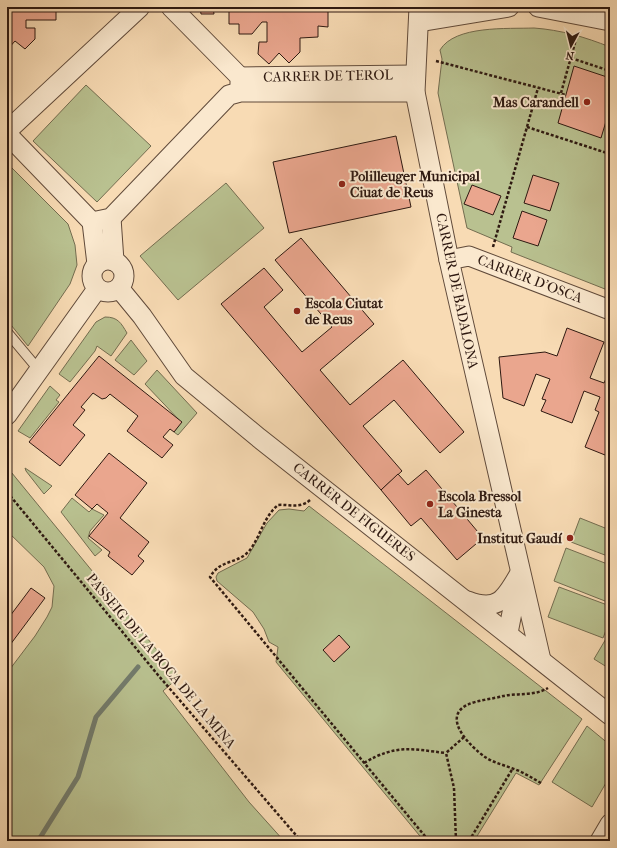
<svg xmlns="http://www.w3.org/2000/svg" width="617" height="848" font-family="'IM FELL French Canon',serif">
<style>
.green{fill:#b9c190;stroke:#746d50}
.lines{fill:none;stroke-linecap:round;stroke-linejoin:round}
.stream{stroke:#727b6c;stroke-width:5}
.building{fill:#eaa68e;stroke:#2e1911}
.service-casing{stroke:#604a3a;stroke-width:11}
.minor-casing{stroke:#604a3a;stroke-width:21}
.path{stroke:#2e1911;stroke-width:2.5;stroke-dasharray:3 2;stroke-linecap:butt}
.service{stroke:#fae8ce;stroke-width:9}
.minor{stroke:#fae8ce;stroke-width:19}
.poi-dot{fill:#8f2418;stroke:#fae8ce;stroke-width:1.5}
.labels{text-anchor:middle;dominant-baseline:central;stroke-width:4;stroke-linejoin:round;paint-order:stroke}
.street-label{font-size:14px;fill:#2e1911;stroke:#fae8ce}
.poi-label{font-size:14px;font-weight:bold;fill:#2e1911;stroke:#fae8ce;text-anchor:start}
</style>
<rect width="100%" height="100%" fill="#f8dbb4"/>
<filter id="stains"><feTurbulence type="fractalNoise" baseFrequency=".005" numOctaves="4"/><feColorMatrix values="0 0 0 0 .2 0 0 0 0 .09 0 0 0 0 .02 0 0 0 .5 -.17"/></filter>
<radialGradient id="worn" r=".72"><stop offset=".6" stop-color="#630" stop-opacity="0"/><stop offset="1" stop-color="#630" stop-opacity=".3"/></radialGradient>
<!-- green -->
<g class="green">
<path d="M 534,28 C 561,30 585,37 610,47 L 610,291 L 511,252 L 512,247 L 467,228 L 438,93 L 442,59 L 440,50 C 455,25 508,29 534,28 Z"/>
<polygon points="86,85 151,146 97,202 33,141"/>
<polygon points="7,163 68,224 75,245 77,265 70,284 28,346 7,320"/>
<polygon points="226,183 264,228 178,300 140,256"/>
<path d="M 105,317 C 118,317 121,323 127,333 L 111,356 L 97,346 L 95,351 L 70,382 L 59,374 L 96,322 Z"/>
<polygon points="131,340 147,361 134,375 115,360"/>
<polygon points="157,370 197,413 178,435 174,432 181,422 145,384"/>
<polygon points="50,386 60,395 56,400 59,402 30,438 18,431"/>
<polygon points="7,467 179,677 163,691 249,802 284,841 7,841 7,673 35,636 47,617 52,607 54,586 44,567 7,531"/>
<polygon points="25,468 52,486 44,494 26,471"/>
<polygon points="72,498 89,512 92,509 104,515 90,531 88,538 102,550 95,556 61,512"/>
<polygon points="309,506 582,719 539,785 516,773 474,841 424,841 276,662 278,647 269,642 264,629 253,612 217,581 216,577 218,573 247,558 267,523 279,510 289,509 304,511"/>
<polygon points="580,518 610,530 610,557 571,542"/>
<polygon points="566,548 610,565 610,603 554,581"/>
<polygon points="559,587 610,606 610,620 603,638 548,617"/>
<polygon points="610,632 610,669 594,659"/>
<polygon points="587,726 610,745 610,776 592,807 552,782"/>
</g>
<g class="lines">
<!-- stream -->
<polyline class="stream" points="38,841 78,777 96,717 138,667"/>
</g>
<!-- building -->
<g class="building">
<polygon points="7,7 65,7 65,10 56,10 56,20 26,20 26,28 35,28 35,39 25,49 15,41 7,50"/>
<polygon points="200,7 213,7 214,14 201,14"/>
<polygon points="229,7 328,7 328,27 318,26 318,37 300,38 300,52 289,63 279,53 269,64 258,54 259,42 267,42 267,22 262,22 252,34 239,34 239,24 229,24"/>
<polygon points="574,66 610,78 610,108 601,138 558,123"/>
<polygon points="396,136 411,207 289,233 273,162"/>
<polygon points="533,175 559,183 550,211 524,203"/>
<polygon points="472,185 501,196 493,215 464,204"/>
<polygon points="522,211 547,220 538,246 513,238"/>
<polygon points="301,238 374,324 320,370 350,405 403,360 464,432 440,453 394,400 363,426 402,471 381,490 221,304 264,268 283,290 264,307 302,352 332,327 275,260"/>
<polygon points="567,328 604,342 590,378 604,383 610,370 610,457 585,447 599,412 595,410 600,397 584,391 572,423 541,411 546,400 542,399 550,379 536,374 524,406 503,398 499,357 545,352 557,356"/>
<polygon points="99,356 182,422 174,432 170,429 163,437 173,445 162,458 127,431 138,416 110,394 106,398 102,399 93,393 81,407 85,410 73,425 85,435 60,466 29,442"/>
<polygon points="109,453 147,483 120,518 149,542 138,556 144,561 132,575 108,556 110,552 89,536 108,513 97,504 92,509 75,495"/>
<polygon points="426,470 483,538 457,560 421,518 411,526 381,490 398,474 408,485"/>
<polygon points="31,588 45,598 7,649 7,620"/>
<polygon points="339,635 350,647 334,662 323,650"/>
</g>
<g class="lines">
<!-- service casing -->
<g class="service-casing">
<polyline id="service" points="7,332 38,369"/>
</g>
<!-- minor casing -->
<g class="minor-casing">
<g id="minor">
<polyline points="171,7 240,77 240,89"/>
<polyline points="419,7 415,92 449,260 541,660"/>
<polyline points="538,7 610,21"/>
<polyline points="419,22 509,7"/>
<polyline points="240,77 415,75"/>
<polyline points="7,131 140,7"/>
<polyline points="7,134 92,222 97,264"/>
<polyline points="111,218 114,261"/>
<polyline points="92,222 111,218 229,95 240,92 415,92"/>
<circle cx="108" cy="276" r="16"/>
<polyline points="449,260 469,256 610,310"/>
<polyline points="119,288 142,316 184,376 259,438 610,715"/>
<polyline points="7,415 97,289"/>
<path d="M 468,601 C 499,613 506,597 520,573"/>
<polyline points="508,633 518,582"/>
<polyline points="600,841 610,824"/>
</g>
</g>
<!-- path -->
<g class="path">
<polyline points="571,58 610,71"/>
<polyline points="436,61 566,95"/>
<polyline points="561,93 578,32"/>
<polyline points="527,127 610,154"/>
<polyline points="493,247 538,88"/>
<polyline points="7,492 158,675 301,841"/>
<path d="M 310,500 C 300,509 290,504 278,505 C 262,518 259,543 246,554 C 234,564 220,560 210,577 L 429,841"/>
<path d="M 364,763 C 396,744 411,749 446,753"/>
<path d="M 541,783 C 532,778 523,772 514,769 C 504,765 494,763 485,757 C 471,747 441,718 467,705 C 477,700 493,699 503,696 C 518,693 535,696 548,688"/>
<polyline points="456,841 454,788 446,753 464,737"/>
<polyline points="469,841 513,768"/>
</g>
<!-- service -->
<use href="#service" class="service"/>
<!-- minor -->
<use href="#minor" class="minor"/>
</g>
<!-- markers -->
<g class="poi-dot">
<circle cx="587" cy="102" r="4"/>
<circle cx="342" cy="184" r="4"/>
<circle cx="297" cy="311" r="4"/>
<circle cx="430" cy="504" r="4"/>
<circle cx="570" cy="538" r="4"/>
</g>
<g class="labels">
<!-- street labels -->
<g class="street-label">
<text transform="translate(328 76) rotate(-1)">CARRER DE TEROL</text>
<text transform="translate(530 279) rotate(21)">CARRER D'OSCA</text>
<text transform="translate(457 291) rotate(78)">CARRER DE BADALONA</text>
<text transform="translate(354 512) rotate(38)">CARRER DE FIGUERES</text>
<text transform="translate(161 661) rotate(50)">PASSEIG DE LA BOCA DE LA MINA</text>
</g>
<!-- poi labels -->
<g class="poi-label">
<text x="579" y="102" text-anchor="end">Mas Carandell</text>
<text x="350" y="176">Polilleuger Municipal<tspan x="350" dy="16">Ciuat de Reus</tspan></text>
<text x="305" y="303">Escola Ciutat<tspan x="305" dy="16">de Reus</tspan></text>
<text x="438" y="496">Escola Bressol<tspan x="438" dy="16">La Ginesta</tspan></text>
<text x="562" y="538" text-anchor="end">Institut Gaudí</text>
</g>
</g>
<!-- margin -->
<rect width="617" height="848" fill="none" stroke="#f8dbb4" stroke-width="24"/>
<rect x="8" y="8" width="601" height="832" fill="none" stroke="#2e1911" stroke-width="2"/>
<rect x="12" y="12" width="593" height="824" fill="none" stroke="#2e1911"/>
<!-- north arrow -->
<g transform="translate(571 46) rotate(187)" stroke="#fae8ce" stroke-width="3" paint-order="stroke">
<path d="M0-3L7 15L0 10L-7 15Z" fill="#2e1911"/>
<text y="-6" font-size="11" font-weight="bold" text-anchor="middle" fill="#2e1911">N</text>
</g>
<rect width="100%" height="100%" filter="url(#stains)"/>
<rect width="100%" height="100%" fill="url(#worn)"/>
</svg>
